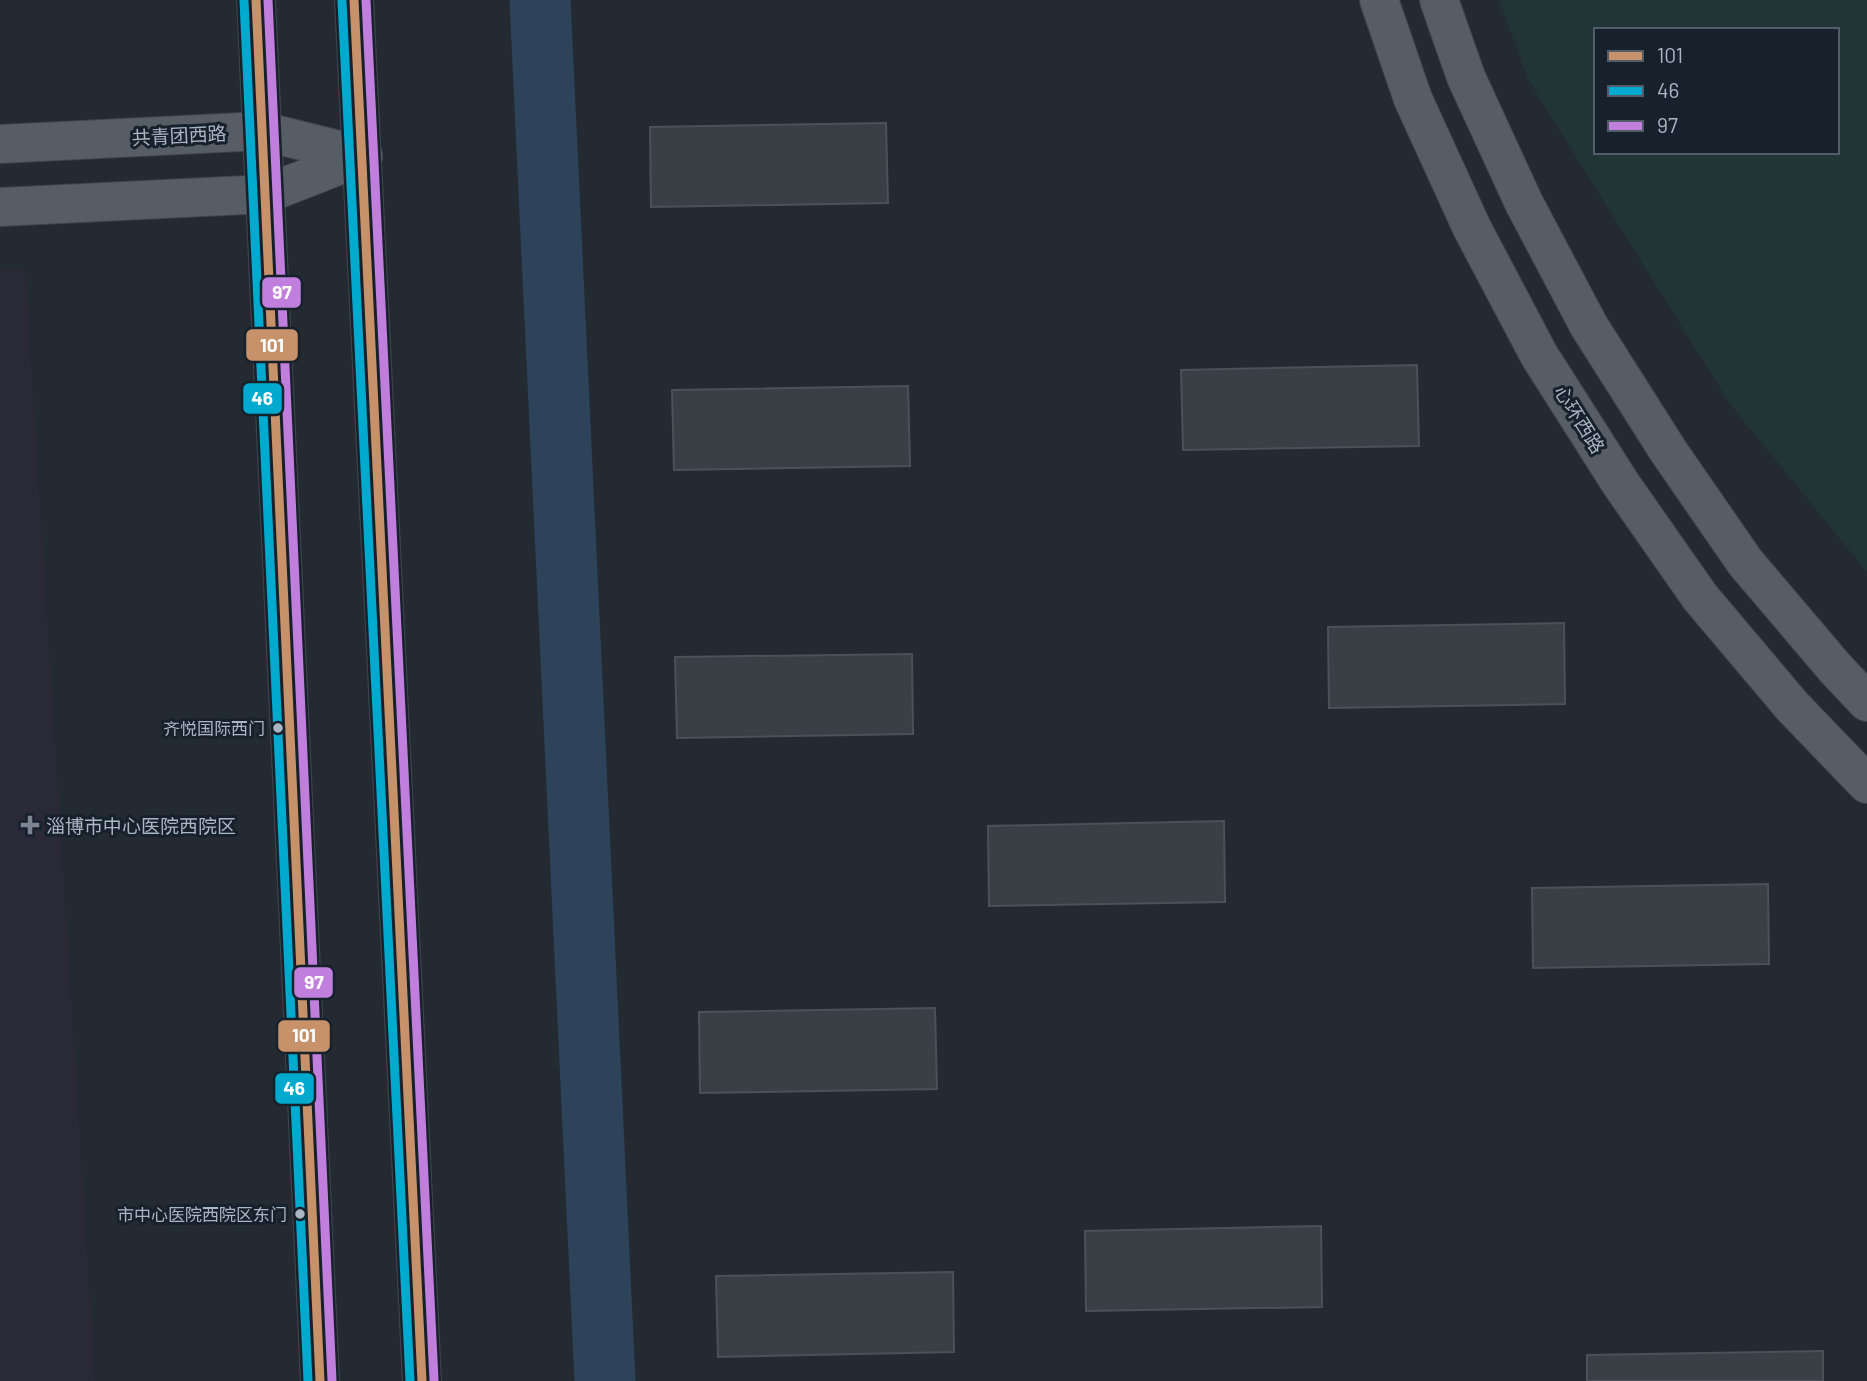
<svg xmlns="http://www.w3.org/2000/svg" width="1867" height="1381" font-family="Barlow,'Noto Sans SC',sans-serif">
<style>
.medical{fill:#2a2937}
.park{fill:#213537;fill-rule:evenodd}
.lines{fill:none;stroke-linecap:round;stroke-linejoin:round}
.river{stroke:#2d435a;stroke-width:61}
.building{fill:#393f45;stroke:#4b515a;stroke-width:2}
.secondary-casing{stroke:#40444a;stroke-width:40}
.primary-casing{stroke:#41464e;stroke-width:40}
.secondary{stroke:#575d65;stroke-width:38}
.primary{stroke:#555b62;stroke-width:38}
.bus-1-casing{stroke:#17212c;stroke-width:14}
.bus-2-casing{stroke:#17212c;stroke-width:14}
.bus-3-casing{stroke:#17212c;stroke-width:14}
.bus-1{stroke:#c7916a;stroke-width:9}
.bus-2{stroke:#00a9ce;stroke-width:9}
.bus-3{stroke:#c07fdc;stroke-width:9}
.bus-dot{fill:#abb6c5;stroke:#17212c;stroke-width:2.5}
.poi-dot{fill:#7c8591;stroke:#17212c;stroke-width:2.5}
.labels{text-anchor:middle;dominant-baseline:central;stroke-width:6;stroke-linejoin:round;paint-order:stroke}
.bus-label{font-size:17px;fill:#abb6c5;stroke:#17212c;text-anchor:end}
.street-label{font-size:19px;fill:#abb6c5;stroke:#17212c}
.poi-label{font-size:19px;fill:#abb6c5;stroke:#17212c;text-anchor:start}
.line-badge{stroke:#17212c;stroke-width:2.5}
.badge-label{font-size:19px;text-anchor:middle;font-weight:bold;fill:#fff}
</style>
<rect width="100%" height="100%" fill="#242a31"/>
<!-- medical -->
<polygon class="medical" points="25,269 95,1381 0,1381 0,270"/>
<!-- park -->
<path class="park" d="M 1499,0 L 1867,0 L 1867,572 L 1730,404 L 1529,81 ZM 1596,30 L 1837,30 L 1837,152 L 1596,152 Z"/>
<g class="lines">
<!-- river -->
<polyline class="river" points="540,0 605,1381"/>
</g>
<!-- building -->
<g class="building">
<polygon points="886,123 888,203 651,207 650,127"/>
<polygon points="1417,365 1419,446 1183,450 1181,370"/>
<polygon points="908,386 910,466 674,470 672,390"/>
<polygon points="1564,623 1565,704 1329,708 1328,627"/>
<polygon points="912,654 913,734 677,738 675,657"/>
<polygon points="1224,821 1225,902 989,906 988,826"/>
<polygon points="1768,884 1769,964 1533,968 1532,888"/>
<polygon points="935,1008 937,1089 700,1093 699,1012"/>
<polygon points="1321,1226 1322,1307 1086,1311 1085,1231"/>
<polygon points="953,1272 954,1352 718,1357 716,1276"/>
<polygon points="1823,1351 1823,1381 1587,1381 1587,1355"/>
</g>
<g class="lines">
<!-- secondary casing -->
<g class="secondary-casing">
<g id="secondary">
<polyline points="1379,0 1413,99 1472,228 1539,355 1621,484 1700,597 1792,706 1867,784"/>
<polyline points="1439,0 1466,77 1524,203 1589,326 1669,452 1745,562 1835,668 1867,702"/>
<polyline points="0,144 262,131 363,156"/>
<polyline points="0,207 266,194 363,156"/>
</g>
</g>
<!-- primary casing -->
<g class="primary-casing">
<g id="primary">
<polyline points="256,0 320,1381"/>
<polyline points="354,0 422,1381"/>
</g>
</g>
<!-- secondary -->
<use href="#secondary" class="secondary"/>
<!-- primary -->
<use href="#primary" class="primary"/>
<!-- bus-1 casing -->
<g class="bus-1-casing">
<g id="bus-1">
<polyline points="256,0 320,1381"/>
<polyline points="354,0 422,1381"/>
</g>
</g>
<!-- bus-2 casing -->
<g class="bus-2-casing">
<g id="bus-2">
<polyline points="244,1 308,1381"/>
<polyline points="342,1 410,1381"/>
</g>
</g>
<!-- bus-3 casing -->
<g class="bus-3-casing">
<g id="bus-3">
<polyline points="268,0 332,1380"/>
<polyline points="366,0 434,1380"/>
</g>
</g>
<!-- bus-1 -->
<use href="#bus-1" class="bus-1"/>
<!-- bus-2 -->
<use href="#bus-2" class="bus-2"/>
<!-- bus-3 -->
<use href="#bus-3" class="bus-3"/>
</g>
<!-- markers -->
<g class="bus-dot">
<circle cx="278" cy="728" r="6"/>
<circle cx="300" cy="1214" r="6"/>
</g>
<path class="poi-dot" d="M26.5 814.5h7v7h7v7h-7v7h-7v-7h-7v-7h7z"/>
<g class="labels">
<!-- bus labels -->
<g class="bus-label">
<text x="265" y="728">齐悦国际西门</text>
<text x="287" y="1214">市中心医院西院区东门</text>
</g>
<!-- street labels -->
<g class="street-label">
<text transform="translate(179 135) rotate(-3)">共青团西路</text>
<text transform="translate(1580 419) rotate(58)">心环西路</text>
</g>
<!-- poi labels -->
<g class="poi-label">
<text x="46" y="825">淄博市中心医院西院区</text>
</g>
</g>
<g class="line-badge">
<rect x="261" y="276" width="41" height="33" rx="7" fill="#c07fdc"/>
<rect x="245" y="328" width="54" height="34" rx="7" fill="#c7916a"/>
<rect x="242" y="382" width="41" height="33" rx="7" fill="#00a9ce"/>
<rect x="293" y="966" width="41" height="33" rx="7" fill="#c07fdc"/>
<rect x="277" y="1019" width="54" height="34" rx="7" fill="#c7916a"/>
<rect x="274" y="1072" width="41" height="33" rx="7" fill="#00a9ce"/>
</g>
<g class="badge-label">
<text x="282" y="299">97</text>
<text x="272" y="352">101</text>
<text x="262" y="405">46</text>
<text x="314" y="989">97</text>
<text x="304" y="1042">101</text>
<text x="294" y="1095">46</text>
</g>
<!-- legend -->
<rect x="1594" y="28" width="245" height="126" fill="#17212c" stroke="#525d69" stroke-width="2"/>
<rect x="1608" y="51" width="35" height="10" fill="#c7916a" stroke="#525d69" stroke-width="2"/>
<text x="1657" y="63" font-size="21" fill="#abb6c5">101</text>
<rect x="1608" y="86" width="35" height="10" fill="#00a9ce" stroke="#525d69" stroke-width="2"/>
<text x="1657" y="98" font-size="21" fill="#abb6c5">46</text>
<rect x="1608" y="121" width="35" height="10" fill="#c07fdc" stroke="#525d69" stroke-width="2"/>
<text x="1657" y="133" font-size="21" fill="#abb6c5">97</text>
</svg>
